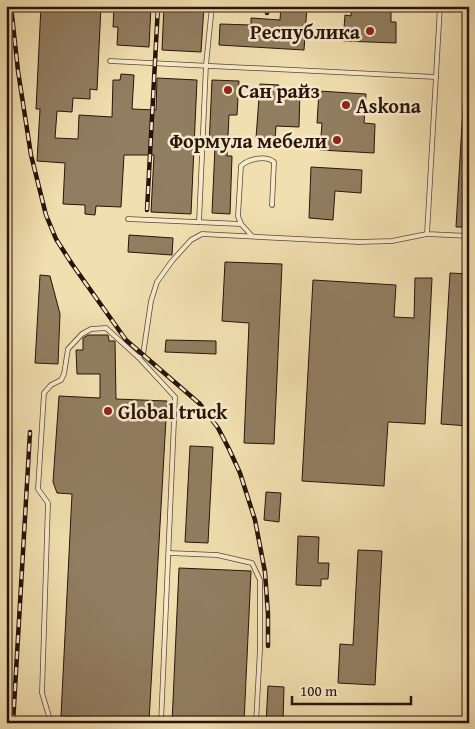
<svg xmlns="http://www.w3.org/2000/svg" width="475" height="729" font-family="'Gentium Book Plus',serif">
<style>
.building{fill:#917d60;stroke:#29130b}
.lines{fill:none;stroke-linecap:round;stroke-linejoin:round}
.service-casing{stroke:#5b4634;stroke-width:5.5}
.service{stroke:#f6eacb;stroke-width:4}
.rail-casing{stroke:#29130b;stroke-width:4.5}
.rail{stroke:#f6eacb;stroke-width:2.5;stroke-dasharray:8;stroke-linecap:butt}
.poi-dot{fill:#8f2418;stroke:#f6eacb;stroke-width:2}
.labels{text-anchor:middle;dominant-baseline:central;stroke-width:5;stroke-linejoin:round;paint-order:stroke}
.poi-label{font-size:20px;font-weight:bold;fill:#29130b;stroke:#f6eacb;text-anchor:start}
</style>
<rect width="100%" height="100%" fill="#f1dfaf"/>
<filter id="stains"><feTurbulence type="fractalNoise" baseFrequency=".004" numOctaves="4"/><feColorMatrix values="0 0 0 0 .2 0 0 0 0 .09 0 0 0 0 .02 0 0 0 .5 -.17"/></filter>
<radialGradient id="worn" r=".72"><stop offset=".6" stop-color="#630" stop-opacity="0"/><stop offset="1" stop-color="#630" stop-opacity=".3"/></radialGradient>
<!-- building -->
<g class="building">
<polygon points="41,6 101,6 97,90 90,89 90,99 73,98 72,112 57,111 55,138 78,139 79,115 112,117 113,80 120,80 121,74 134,75 132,109 156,110 157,78 197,80 191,214 151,212 154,155 124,155 121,207 96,206 95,215 85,214 85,205 63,204 65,163 37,161 40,109 36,109"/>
<polygon points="114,6 151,6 149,47 117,45 118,27 113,27"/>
<polygon points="164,6 204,6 201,52 162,50"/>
<polygon points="281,6 307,6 304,50 219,45 220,24 251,25 251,18 280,20"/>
<polygon points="351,6 391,6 391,22 396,22 396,43 343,41 345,15 351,16"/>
<polygon points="212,80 239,81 237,115 229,115 227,156 232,156 230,214 212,213 215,147 209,147"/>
<polygon points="260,84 279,85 278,89 300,90 299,127 276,126 275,140 256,138"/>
<polygon points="464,90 469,90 469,227 456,227"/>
<polygon points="319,91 366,94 364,123 375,124 374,153 320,150 322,123 317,123"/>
<polygon points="311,167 362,170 361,193 335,191 333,220 309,218"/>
<polygon points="129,235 173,238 172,255 128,252"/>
<polygon points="225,262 282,264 274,444 244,443 249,323 222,321"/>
<polygon points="450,273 469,274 469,426 441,424"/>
<polygon points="40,275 50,276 60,314 58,364 35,363"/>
<polygon points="415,278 432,278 425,424 388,422 384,486 302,481 313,280 396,285 394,317 414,318"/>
<polygon points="88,335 108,335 109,341 115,341 116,399 167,401 149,721 61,716 72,494 57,493 53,482 59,396 100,398 100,374 77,374 76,350 83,350 83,338"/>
<polygon points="166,340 216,341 216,354 165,352"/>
<polygon points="190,446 213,447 208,543 185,542"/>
<polygon points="266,492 281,493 279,522 264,520"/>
<polygon points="298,536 319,537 318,563 329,563 328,579 321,579 321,586 296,585"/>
<polygon points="358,550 382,551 375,685 338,683 340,644 353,645"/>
<polygon points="179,568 251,571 244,723 172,723"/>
<polygon points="268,686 284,687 283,723 266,723"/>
</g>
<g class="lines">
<!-- service casing -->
<g class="service-casing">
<g id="service">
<polyline points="440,6 427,234 469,236"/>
<polyline points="110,61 436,77"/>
<polyline points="128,219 241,224"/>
<polyline points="199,222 206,65 212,6"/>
<path d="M 252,236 L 241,224 L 238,216 L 241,166 C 248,159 265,155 274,162 L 272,205"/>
<polyline points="138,357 143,355 151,301 157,282 172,261 191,240 202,234 359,242 392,241 427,234"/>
<polyline points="169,553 217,555 252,563 260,580 260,649 256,723"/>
<polyline points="51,723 42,693 48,503 38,489 44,393 51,385 61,380 64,374 68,349 82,334 91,329 106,328 138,357 175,397 161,723"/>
</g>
</g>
<!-- service -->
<use href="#service" class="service"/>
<!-- rail casing -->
<g class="rail-casing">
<g id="rail">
<polyline points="11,6 18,71 31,155 46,215 56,239 72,264 126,340 200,404 218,428 229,449 240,473 255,520 265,572 268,614 268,646"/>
<polyline points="267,13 268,6"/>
<polyline points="6,32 8,66 6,125"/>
<polyline points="147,210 158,6"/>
<polyline points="13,723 30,432"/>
</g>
</g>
<!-- rail -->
<use href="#rail" class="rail"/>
</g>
<!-- markers -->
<g class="poi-dot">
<circle cx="370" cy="31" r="5"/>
<circle cx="228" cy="90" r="5"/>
<circle cx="346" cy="105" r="5"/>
<circle cx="337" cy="140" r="5"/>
<circle cx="108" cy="411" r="5"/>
</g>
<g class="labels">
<!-- poi labels -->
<g class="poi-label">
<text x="360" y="31" text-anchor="end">Республика</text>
<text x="238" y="90">Сан райз</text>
<text x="356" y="105">Askona</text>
<text x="327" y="140" text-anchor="end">Формула мебели</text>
<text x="118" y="411">Global truck</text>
</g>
</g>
<!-- margin -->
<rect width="475" height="729" fill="none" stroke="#f1dfaf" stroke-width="25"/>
<rect x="8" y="8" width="460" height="714" fill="none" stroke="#29130b" stroke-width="2.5"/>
<rect x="12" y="12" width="450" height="704" fill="none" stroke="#29130b"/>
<!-- scale -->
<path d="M292 696v8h119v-8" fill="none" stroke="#29130b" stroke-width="2.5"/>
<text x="300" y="696" font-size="15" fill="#29130b" stroke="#f6eacb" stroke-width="4" paint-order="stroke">100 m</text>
<rect width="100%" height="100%" filter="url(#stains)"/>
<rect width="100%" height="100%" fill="url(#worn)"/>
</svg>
